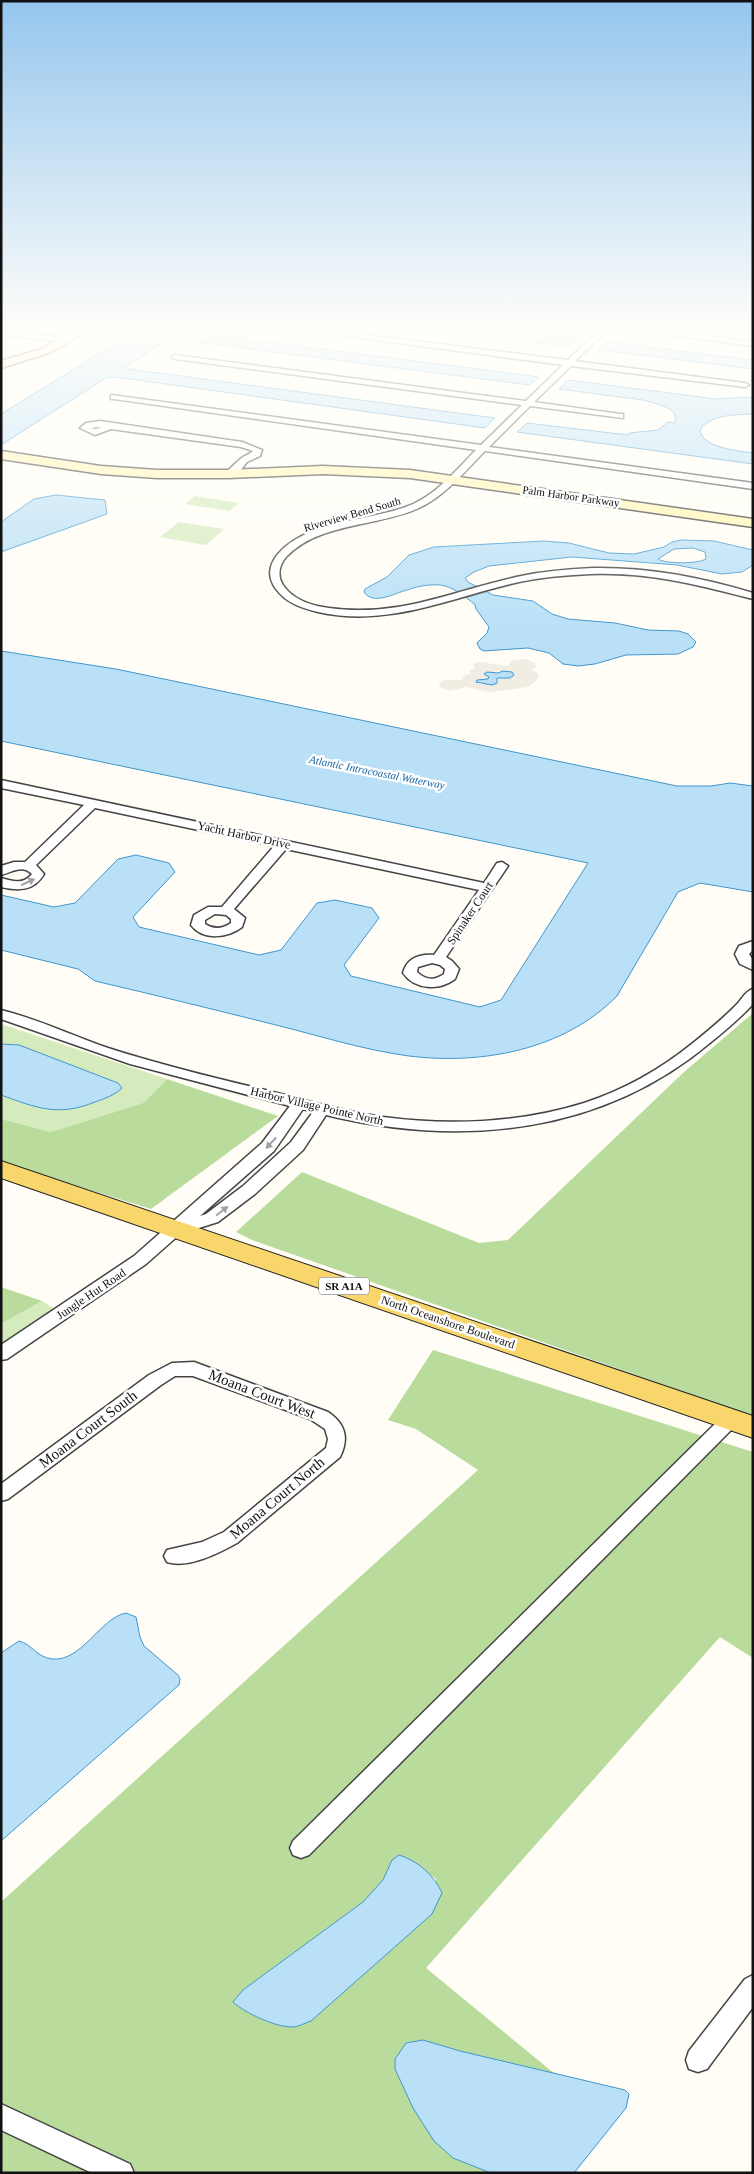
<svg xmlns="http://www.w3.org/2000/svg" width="754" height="2174" font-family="Georgia,serif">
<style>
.green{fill:#d5ebbd}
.forest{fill:#b9dc9c;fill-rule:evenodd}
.plaza{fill:#f1ede2;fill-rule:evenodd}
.water{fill:#b9e0f7;stroke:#3f96cf;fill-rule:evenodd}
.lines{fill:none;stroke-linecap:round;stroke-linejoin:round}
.street-casing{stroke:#444;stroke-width:3}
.secondary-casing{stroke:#333;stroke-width:3}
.primary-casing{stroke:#222;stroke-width:2}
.street{fill:#fff;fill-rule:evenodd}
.secondary{fill:#fff6b0;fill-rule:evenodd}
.primary{fill:#f9d66b;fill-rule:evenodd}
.oneway{fill:#a0a0a0}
.labels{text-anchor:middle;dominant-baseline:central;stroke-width:5;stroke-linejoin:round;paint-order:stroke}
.far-street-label{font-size:11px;fill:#111;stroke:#fff}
.far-water-label{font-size:11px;font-style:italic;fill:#1768a6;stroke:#fff}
.shield{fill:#fff;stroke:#585858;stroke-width:1}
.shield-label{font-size:11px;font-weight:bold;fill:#111}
.street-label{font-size:12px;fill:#111;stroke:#fff}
.near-street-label{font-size:15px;fill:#111;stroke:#fff}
</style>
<rect width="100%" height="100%" fill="#fffdf5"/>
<!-- green -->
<g class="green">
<polygon points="1,328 79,328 63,337 1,332"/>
<polygon points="195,496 239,503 229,511 185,504"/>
<polygon points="179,522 224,529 206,545 160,537"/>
<polygon points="1,1024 167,1079 143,1103 51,1132 1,1119"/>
<polygon points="42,1301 58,1311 1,1347 1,1324"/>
</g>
<!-- forest -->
<g class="forest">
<polygon points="753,1013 753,1416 252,1240 236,1232 302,1172 479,1243 508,1240 684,1072"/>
<polygon points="167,1079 278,1116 151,1209 1,1162 1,1119 51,1132 143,1103"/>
<polygon points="1,1287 42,1301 1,1324"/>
<path d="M 433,1350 L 753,1452 L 753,1658 L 720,1637 L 426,1968 L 555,2074 L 460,2051 L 423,2040 L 453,2158 L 491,2173 L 1,2173 L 1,1902 L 478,1470 L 416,1429 L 388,1420 ZM 406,1857 L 436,1879 L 432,1914 L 334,2000 L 234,2002 L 243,1990 L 363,1902 L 383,1880 L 392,1860 Z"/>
</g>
<!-- plaza -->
<path class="plaza" d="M 526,659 L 535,663 L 536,667 L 532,670 L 539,674 L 537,680 L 528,687 L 490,692 L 465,687 L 450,691 L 439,687 L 440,682 L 444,680 L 462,680 L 465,675 L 471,674 L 469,670 L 475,669 L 473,666 L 475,663 L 480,662 L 508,666 L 512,660 ZM 501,671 L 508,671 L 514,673 L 507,678 L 497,678 L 496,684 L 478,684 L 477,680 L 488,679 L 492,672 Z"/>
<!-- water -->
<g class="water">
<polygon points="141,328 186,328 184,331 190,332 539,377 530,385 172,339 165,341 126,367 129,369 495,418 485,428 115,377 106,378 1,445 1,414"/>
<polygon points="421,328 491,328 578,339 570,347"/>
<polygon points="607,342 753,360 753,369 599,350"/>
<path d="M 568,380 L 716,399 L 753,397 L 753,414 C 736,415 710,414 700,430 C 702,448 739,451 753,453 L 753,464 L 517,432 L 527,423 L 628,435 L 629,433 L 658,430 L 668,422 L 674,423 L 676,419 L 673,411 L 661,405 L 643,400 L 559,389 Z"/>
<polygon points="56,495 105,500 107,514 1,552 1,522 34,499"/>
<path d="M 681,540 L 714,541 L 753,550 L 753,565 L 742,572 L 722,574 L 677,565 L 572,557 L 489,566 L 474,572 L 465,578 L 468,582 L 493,595 L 533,601 L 552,614 L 568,619 L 615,623 L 648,630 L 679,631 L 688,634 L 696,642 L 693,647 L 678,654 L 626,655 L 595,664 L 578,666 L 563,664 L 549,653 L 528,648 L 484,651 L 480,649 L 477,643 L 487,633 L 489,627 L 476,609 L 475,605 C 466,597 456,589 445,586 C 434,583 418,586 407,590 C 395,593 373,606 364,592 L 365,589 L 387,577 L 409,555 L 434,547 L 544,541 L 569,543 L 609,553 L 634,554 L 664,547 L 672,542 ZM 693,548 L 705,552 L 706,559 C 697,564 666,564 658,559 L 674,549 Z"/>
<path d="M 1,651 L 116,669 L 677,786 L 711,786 L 730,783 L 753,786 L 753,892 L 700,883 L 678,892 L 617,996 C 564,1050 482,1065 409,1056 C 364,1050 320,1036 276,1025 C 216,1010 155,995 95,981 L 78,969 L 1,950 L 1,895 L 54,907 L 75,903 L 118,859 L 136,855 L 169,863 L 175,872 L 133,917 L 139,927 L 259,955 L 281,950 L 317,903 L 335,900 L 372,908 L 379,918 L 344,965 L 351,976 L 480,1007 L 501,1000 L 588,863 L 1,741 Z"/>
<polygon points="503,671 512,672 514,675 510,678 497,678 497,683 492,685 476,682 477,680 488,679 489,677 484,674 487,672 498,673"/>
<path d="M 1,1044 L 19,1045 L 32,1050 L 118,1083 L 122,1088 C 115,1095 104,1099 95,1102 C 58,1117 37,1108 1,1095 Z"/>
<path d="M 126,1613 L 136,1617 L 140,1637 L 144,1646 L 178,1675 L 180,1679 L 179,1685 L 1,1841 L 1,1653 L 19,1641 C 32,1644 36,1657 52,1659 C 82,1662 100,1618 126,1613 Z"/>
<path d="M 399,1855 C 418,1861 434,1875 442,1893 L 432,1914 L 311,2021 C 305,2023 298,2027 292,2027 C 275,2027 245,2013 233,2002 L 243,1990 L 363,1902 L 383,1880 L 392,1860 Z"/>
<polygon points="423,2040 460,2051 625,2090 629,2094 626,2108 574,2173 491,2173 453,2158 434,2141 413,2108 395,2069 395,2059 406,2043"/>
</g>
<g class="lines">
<!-- street casing -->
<g class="street-casing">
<g id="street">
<path d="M 286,328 L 310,328 L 568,360 L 600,328 L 609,328 L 575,361 L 745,383 L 749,385 L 745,387 L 571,366 L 534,402 L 620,414 L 623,414 L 623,418 L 530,406 L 489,447 L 753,483 L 753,489 L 485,451 C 465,471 445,496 419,508 C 378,527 319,522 286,557 C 279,565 277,576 283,585 C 293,600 313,606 329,608 C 401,618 453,590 521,576 C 545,571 569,569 593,568 C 647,567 701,577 753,593 L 753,599 C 698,585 649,572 591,574 C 567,575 543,577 519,582 C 452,597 389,628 318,612 C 302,608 286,603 276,589 C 267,577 269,565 278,554 C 308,519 372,522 413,504 C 438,493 457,469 476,450 L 114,399 L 111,399 L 111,395 L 481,445 L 522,405 L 175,359 L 171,357 L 175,355 L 526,401 L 563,365 Z"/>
<polygon points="619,328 643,328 753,342 753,346"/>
<polygon points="1,331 68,338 72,340 68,342 1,335"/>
<path d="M 100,421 L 242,442 L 262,450 L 260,456 L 247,462 L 240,471 L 229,477 L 225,474 C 228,470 239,460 243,457 C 246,455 250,454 253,451 L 241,447 L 111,429 L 95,435 L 80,428 L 86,423 ZM 99,427 L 100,428 L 95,429 L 91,428 Z"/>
<path d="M 1,780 L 484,883 L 497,863 L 502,862 L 508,866 L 446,957 L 452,961 L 459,969 L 455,979 C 439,991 415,990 403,973 C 407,958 419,954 434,955 L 479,890 L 286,849 L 234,909 L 245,918 L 242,927 C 228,938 203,941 191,925 L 194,915 L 208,907 L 222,907 L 274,846 L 95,808 L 36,865 L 44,874 C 34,891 19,891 1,887 L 1,878 C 13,881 23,885 32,874 C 22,864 12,872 1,875 L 1,866 L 14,862 L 25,862 L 84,805 L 1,788 ZM 215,914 L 226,915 L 231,919 L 231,923 C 222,929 214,930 205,924 L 205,920 ZM 432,963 L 440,965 L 445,969 L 444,974 C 434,981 426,980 417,972 L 418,967 Z"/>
<polygon points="753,941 753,950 749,954 753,960 753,970 740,964 735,954 739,946"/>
<path d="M 753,989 L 753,1004 C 740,1018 726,1030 711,1042 C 602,1134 462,1148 326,1115 L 303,1150 L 255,1194 L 218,1222 L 180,1234 L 146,1264 L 7,1359 L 1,1360 L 1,1345 L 134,1256 L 262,1143 L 290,1106 L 130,1064 L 1,1019 L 1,1010 C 38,1019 73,1036 108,1048 C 158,1064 210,1077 261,1089 C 302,1099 341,1111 383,1117 C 449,1126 520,1123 584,1103 C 624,1090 661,1069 693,1043 C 709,1030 725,1017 739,1002 C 743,997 746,991 753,989 ZM 303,1109 L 313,1112 L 291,1142 L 243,1186 L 206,1214 L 200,1216 L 274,1151 Z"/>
<path d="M 194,1362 L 328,1412 C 346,1424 349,1439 340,1457 L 237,1543 C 219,1553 188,1569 167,1562 L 164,1556 L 167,1550 L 202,1542 L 224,1532 L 326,1448 L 328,1439 L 325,1429 L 310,1419 L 193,1376 L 175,1376 L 161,1385 L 8,1499 L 1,1501 L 1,1484 L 149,1375 L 172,1363 Z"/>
<polygon points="731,1412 737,1414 740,1419 737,1424 309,1855 301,1858 293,1855 290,1848 293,1841 725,1414"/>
<polygon points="753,1975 753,2007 707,2069 698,2072 689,2069 686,2060 689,2051 745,1979"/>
<polygon points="1,2104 130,2164 134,2173 92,2173 1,2130"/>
</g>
</g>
<!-- secondary casing -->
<g class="secondary-casing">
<g id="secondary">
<polygon points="80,328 93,328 49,353 1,368 1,361 41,349"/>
<polygon points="1,451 101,466 157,470 229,470 323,466 410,470 753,519 753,527 410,478 323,474 229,478 157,478 101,474 1,459"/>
</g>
</g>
<!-- primary casing -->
<g class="primary-casing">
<polygon id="primary" points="1,1161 753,1416 753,1438 1,1178"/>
</g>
<!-- street -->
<use href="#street" class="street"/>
<!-- secondary -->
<use href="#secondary" class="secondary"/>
<!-- primary -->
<use href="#primary" class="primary"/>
</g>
<!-- one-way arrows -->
<defs><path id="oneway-solid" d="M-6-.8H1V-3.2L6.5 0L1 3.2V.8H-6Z" transform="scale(1.25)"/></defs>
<g class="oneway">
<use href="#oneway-solid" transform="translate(28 882) rotate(-24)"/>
<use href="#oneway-solid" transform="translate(271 1143) rotate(133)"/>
<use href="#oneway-solid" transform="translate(222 1211) rotate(-37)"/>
</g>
<!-- sky -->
<linearGradient id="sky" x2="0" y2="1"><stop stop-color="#95c6ee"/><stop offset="0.52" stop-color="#fffefa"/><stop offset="1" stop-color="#fffefa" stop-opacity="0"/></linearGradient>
<rect width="754" height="633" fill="url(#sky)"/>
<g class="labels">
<!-- far-street labels -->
<g class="far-street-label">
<text transform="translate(571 496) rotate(8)">Palm Harbor Parkway</text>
<text transform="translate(352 514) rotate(-16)">Riverview Bend South</text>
</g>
<!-- far-water labels -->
<g class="far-water-label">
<text transform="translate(377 772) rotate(11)">Atlantic Intracoastal Waterway</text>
</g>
<!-- shield labels -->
<rect class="shield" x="319" y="1277.5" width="50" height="17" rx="4"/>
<g class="shield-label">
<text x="344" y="1286">SR A1A</text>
</g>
<!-- street labels -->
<g class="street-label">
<text transform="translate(244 835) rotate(12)">Yacht Harbor Drive</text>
<text transform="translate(470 913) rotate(-56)">Spinaker Court</text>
<text transform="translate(317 1106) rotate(13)">Harbor Village Pointe North</text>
<text transform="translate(91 1294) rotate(-34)">Jungle Hut Road</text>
<text transform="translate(448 1322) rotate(19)">North Oceanshore Boulevard</text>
</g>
<!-- near-street labels -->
<g class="near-street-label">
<text transform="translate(262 1394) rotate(21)">Moana Court West</text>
<text transform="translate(88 1429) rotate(-37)">Moana Court South</text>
<text transform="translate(277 1498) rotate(-40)">Moana Court North</text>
</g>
</g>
<!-- border -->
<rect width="754" height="2174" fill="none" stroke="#111111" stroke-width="5"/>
</svg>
